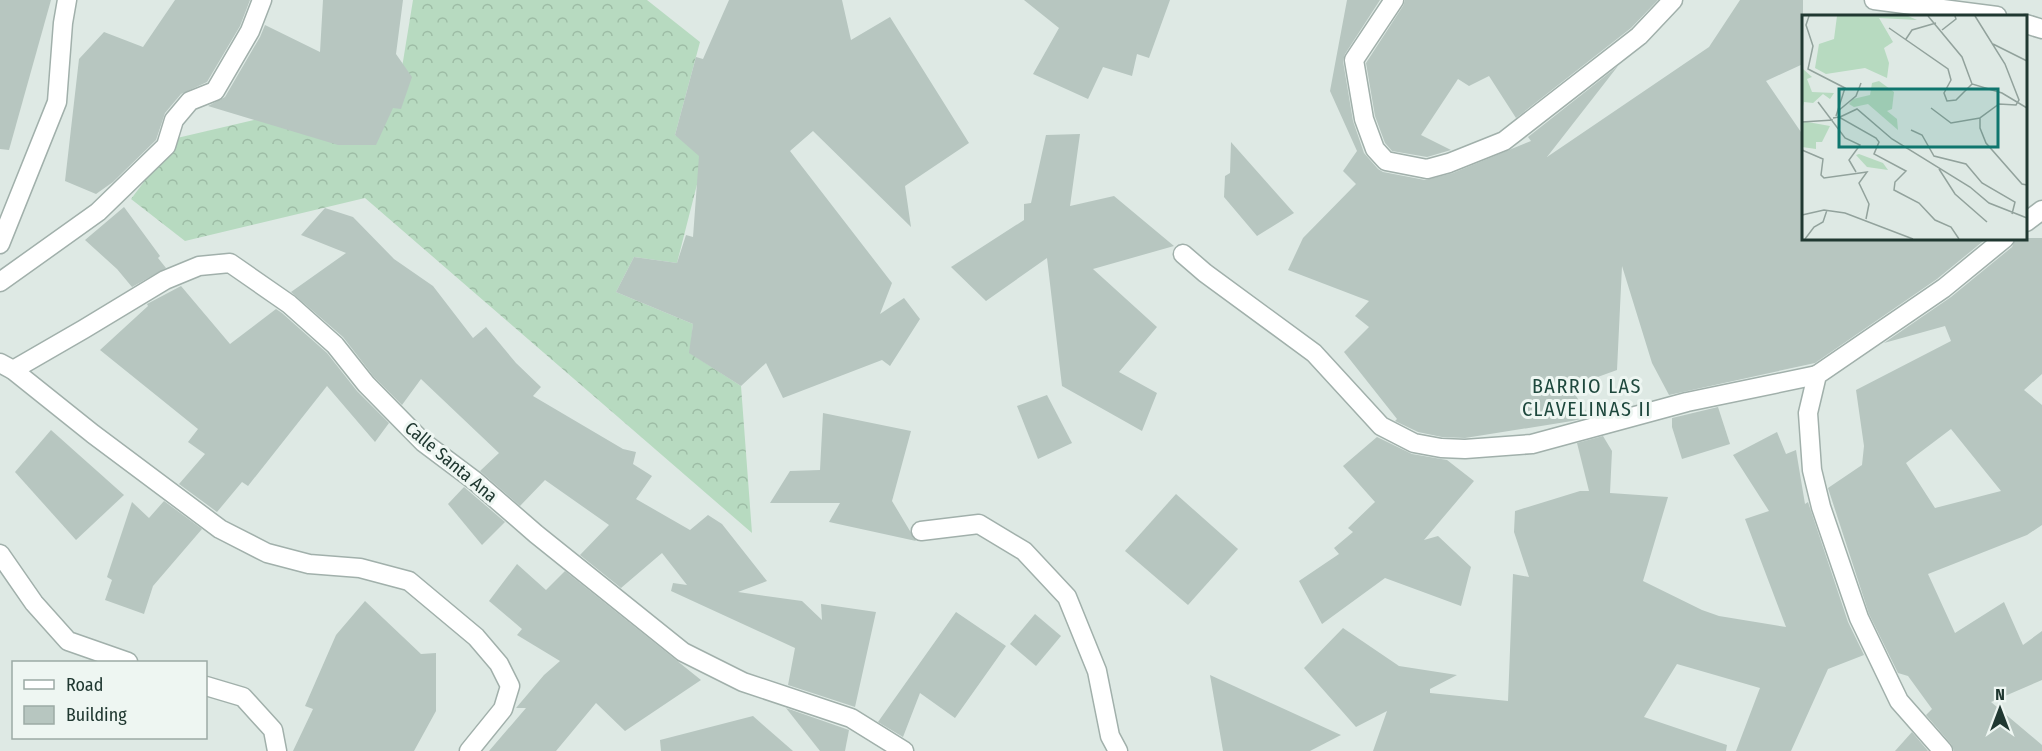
<svg xmlns="http://www.w3.org/2000/svg" width="2042" height="751" font-family="'Fira Sans Condensed',sans-serif">
<style>
.forest{fill:url(#forest-crowns)}
.building{fill:#b7c6c0;fill-rule:evenodd}
.lines{fill:none;stroke-linecap:round;stroke-linejoin:round}
.minor-casing{stroke:#a1b0ab;stroke-width:21}
.minor{stroke:#fff;stroke-width:18}
.labels{text-anchor:middle;dominant-baseline:central;stroke-width:6;stroke-linejoin:round;paint-order:stroke}
.street-label{font-size:18px;fill:#203831;stroke:#eef6f2}
.neighbourhood-label{font-size:20px;letter-spacing:1.5px;fill:#1e483d;stroke:#eef6f2}
.inset-road{fill:none;stroke:#92a29c;stroke-width:1.5}
.view{fill:#0f766e;fill-opacity:0.15;stroke:#0f766e;stroke-width:3}
.inset-edge{fill:none;stroke:#203831;stroke-width:3}
</style>
<defs>
<pattern id="forest-crowns" width="20" height="18" patternUnits="userSpaceOnUse" patternTransform="scale(1.5)"><rect width="20" height="18" fill="#b7dac0"/><path d="M2 6a3 3 0 1 1 6 0M12 15a3 3 0 1 1 6 0" fill="none" stroke="#9dbca5"/></pattern>
</defs>
<rect width="100%" height="100%" fill="#dee9e4"/>
<!-- forest -->
<polygon class="forest" points="413,0 647,0 700,42 675,135 705,153 677,263 634,257 616,292 693,324 690,353 741,386 752,533 365,198 185,241 131,199 177,138 399,86"/>
<!-- building -->
<g class="building">
<polygon points="0,0 51,0 9,150 0,149"/>
<polygon points="175,0 250,0 240,26 207,82 181,94 165,113 156,140 113,182 96,194 65,181 79,59 104,32 143,47"/>
<polygon points="323,0 403,0 396,54 412,77 401,109 393,108 376,145 338,145 208,106 225,97 260,37 265,25 320,52"/>
<polygon points="729,0 842,0 851,40 890,17 969,143 905,186 911,227 813,131 790,151 892,283 880,314 904,298 920,319 890,366 882,360 783,398 766,363 741,386 689,353 693,324 616,292 634,257 677,263 686,235 693,237 699,156 675,135 696,57 703,59"/>
<polygon points="1024,0 1170,0 1149,58 1137,54 1132,76 1103,67 1088,99 1033,74 1059,28"/>
<polygon points="1347,0 1380,0 1345,54 1343,61 1353,121 1364,153 1378,169 1383,172 1425,180 1453,173 1531,141 1528,137 1618,66 1547,157 1709,47 1740,0 1803,0 1803,64 1766,81 1803,135 1803,238 1987,238 1937,279 1815,363 1669,395 1652,363 1622,266 1617,370 1570,387 1590,417 1572,421 1465,438 1442,437 1418,432 1395,421 1397,419 1344,352 1369,327 1355,316 1369,301 1288,270 1303,238 1356,184 1343,171 1357,151 1330,91"/>
<polygon points="1405,0 1658,0 1631,28 1516,118 1489,76 1469,86 1458,79 1421,135 1451,150 1427,157 1392,151 1385,143 1375,116 1366,63 1403,6"/>
<polygon points="1080,134 1070,206 1114,196 1174,246 1093,269 1157,327 1119,372 1157,393 1142,431 1062,386 1047,258 986,301 951,267 1024,220 1024,204 1031,203 1046,135"/>
<polygon points="1231,142 1294,213 1257,236 1224,197 1225,176 1230,173"/>
<polygon points="124,207 160,256 158,258 166,268 132,287 117,269 85,240"/>
<polygon points="325,208 353,217 394,259 433,286 473,338 486,327 516,363 541,387 533,396 623,449 636,452 633,464 652,476 636,499 690,530 708,515 722,524 767,581 738,592 802,601 822,620 821,604 876,612 855,707 788,685 795,648 671,591 673,583 687,585 662,553 621,588 580,555 609,525 545,480 520,506 480,471 499,453 421,379 402,405 374,377 343,337 291,292 346,253 301,235"/>
<path d="M 2016,238 L 2042,238 L 2042,374 L 2024,390 L 2042,405 L 2042,525 L 2027,535 L 1928,574 L 1955,633 L 2004,602 L 2023,645 L 2042,631 L 2042,680 L 1991,702 L 2042,745 L 2042,751 L 1954,751 L 1951,744 L 1926,715 L 1932,709 L 1908,676 L 1898,673 L 1869,614 L 1828,488 L 1862,465 L 1864,446 L 1856,390 L 1951,341 L 1945,326 L 1884,343 L 1951,297 L 2012,247 ZM 1951,429 L 2001,491 L 1935,508 L 1906,463 Z"/>
<polygon points="181,286 230,344 276,309 282,313 327,353 357,391 389,423 375,442 327,386 248,486 242,482 217,512 179,484 205,454 188,442 198,429 100,350 148,306 147,304"/>
<polygon points="1047,395 1072,443 1038,459 1017,406"/>
<polygon points="1718,407 1730,444 1682,459 1672,427 1672,418"/>
<polygon points="823,413 911,431 892,501 916,541 829,522 840,503 770,503 790,471 820,470"/>
<polygon points="51,430 124,495 76,540 15,472"/>
<polygon points="1777,432 1786,454 1796,450 1805,504 1808,502 1848,622 1864,655 1828,669 1791,751 1736,751 1760,688 1677,664 1644,717 1727,745 1726,751 1373,751 1387,711 1356,727 1304,668 1343,628 1399,666 1457,675 1430,689 1430,693 1508,701 1513,574 1529,577 1514,532 1515,511 1580,491 1589,491 1577,443 1603,436 1612,451 1610,493 1668,497 1643,581 1702,610 1719,616 1786,627 1745,519 1769,511 1733,455"/>
<polygon points="1377,437 1412,454 1447,460 1474,481 1424,540 1438,536 1471,567 1461,606 1385,578 1322,624 1299,581 1339,554 1334,548 1353,532 1348,528 1375,502 1343,466"/>
<polygon points="464,487 505,522 482,545 448,504"/>
<polygon points="1176,494 1238,549 1188,605 1125,551"/>
<polygon points="164,501 202,529 153,586 144,614 105,600 112,580 107,577 132,502 149,518"/>
<polygon points="517,564 546,590 565,571 701,680 625,731 596,703 556,751 489,751 526,708 516,708 544,675 560,661 517,635 522,629 489,601"/>
<polygon points="365,601 421,654 436,653 436,711 414,751 293,751 313,709 305,706 336,635"/>
<polygon points="956,612 1006,646 955,718 920,693 903,737 878,722"/>
<polygon points="1035,614 1061,636 1036,666 1010,644"/>
<polygon points="1210,675 1341,735 1310,751 1223,751"/>
<polygon points="786,708 849,730 845,751 820,751"/>
<polygon points="753,716 793,751 661,751 660,740"/>
<polygon points="1912,732 1928,751 1895,751"/>
</g>
<g class="lines">
<!-- minor casing -->
<g class="minor-casing">
<g id="minor">
<polyline points="1394,0 1354,60 1364,119 1375,149 1386,161 1427,169 1449,163 1504,141 1639,36 1673,0"/>
<polyline points="1874,0 1997,16"/>
<polyline points="2026,24 2042,29"/>
<polyline points="2026,222 2042,210"/>
<polyline points="0,244 57,102 63,23 67,0"/>
<polyline points="1183,254 1205,273 1314,353 1381,426 1414,443 1441,448 1465,449 1532,444 1687,402 1817,375"/>
<polyline points="0,282 98,212 166,146 174,120 190,101 215,91 250,31 262,0"/>
<polyline points="0,363 13,370 93,434 220,529 267,553 309,564 360,568 409,581 476,637 499,664 510,686 503,709 469,751"/>
<polyline points="13,370 84,329 165,280 199,266 230,263 289,304 335,345 366,384 423,442 475,481 536,534 683,652 743,682 851,718 904,751"/>
<polyline points="921,531 979,524 1024,551 1067,597 1097,671 1110,736 1118,751"/>
<polyline points="0,554 34,603 68,641 128,662"/>
<polyline points="206,686 243,697 273,730 277,751"/>
<polyline points="1943,751 1899,701 1859,618 1821,507 1812,470 1808,413 1817,375 1944,288 2005,238"/>
</g>
</g>
<!-- minor -->
<use href="#minor" class="minor"/>
</g>
<g class="labels">
<!-- street labels -->
<g class="street-label">
<text transform="translate(451 462) rotate(40)">Calle Santa Ana</text>
</g>
<!-- neighbourhood labels -->
<g class="neighbourhood-label">
<text x="1587" y="386">BARRIO LAS<tspan x="1587" dy="23">CLAVELINAS II</tspan></text>
</g>
</g>
<!-- overview -->
<g transform="translate(1802 15)">
<rect width="225" height="225" fill="#dee9e4"/>
<path d="M 35,1 L 106,1 L 115,5 L 77,3 L 91,27 L 82,33 L 87,48 L 85,63 L 63,53 L 24,59 L 13,53 L 17,29 L 32,24 Z" fill="#b7dac0"/>
<path d="M 1,40 L 1,54 L 10,62 L 5,64 L 10,77 L 32,78 L 28,84 L 21,79 L 11,88 L 2,87 L 0,95 ZM 77,66 L 92,77 L 90,94 L 85,96 L 95,104 L 96,115 L 66,89 L 52,92 L 47,89 L 51,84 L 68,80 L 70,68 ZM 0,106 L 28,111 L 20,127 L 14,127 L 14,134 L 0,132 Z" fill="#b7dac0"/>
<path d="M 57,139 L 81,148 L 86,155 L 65,152 L 54,140 Z" fill="#b7dac0"/>
<path class="inset-road" d="M 7,1 L 4,10 L 11,31 L 6,54 L 43,73 L 34,101M 126,1 L 160,42 L 170,69 L 200,78 L 225,93M 173,1 L 203,49 L 217,85 L 214,90 L 197,89 L 178,103 L 178,113 L 184,128 L 220,169 L 225,170M 87,13 L 146,54 L 149,65 L 142,78 L 145,86 L 154,85 L 170,69M 140,15 L 154,4 L 153,1M 104,24 L 110,15 L 134,8M 191,29 L 225,46M 16,87 L 43,123 L 58,130 L 47,145 L 54,157M 129,93 L 149,108 L 178,103M 36,96 L 54,81 L 59,68M 38,102 L 55,94 L 90,124 L 168,172 L 187,188 L 225,203M 31,103 L 37,102 L 74,123 L 77,127 L 72,139 L 104,156 L 93,167 L 92,175 L 117,188 L 133,205 L 149,212 L 157,224M 0,107 L 31,105M 109,115 L 120,120 L 132,141 L 164,149 L 180,168 L 213,187 L 210,199M 0,135 L 21,144 L 19,160 L 22,163 L 65,157 L 57,168 L 67,189 L 64,204M 137,154 L 153,179 L 185,207M 0,200 L 22,195 L 43,198 L 111,224M 3,224 L 12,212 L 21,207 L 25,195"/>
<path class="view" d="M 37,74 L 196,74 L 196,132 L 37,132 Z"/>
<rect width="225" height="225" class="inset-edge"/>
</g>
<!-- legend -->
<rect x="12" y="661" width="195" height="78" fill="#eef6f2" stroke="#9caaa5" stroke-width="1.5"/>
<rect x="24" y="680" width="30" height="9" fill="#ffffff" stroke="#9caaa5" stroke-width="1.5"/>
<text x="66" y="691" font-size="18" fill="#203831">Road</text>
<rect x="24" y="706" width="30" height="18" fill="#b7c6c0" stroke="#9caaa5" stroke-width="1.5"/>
<text x="66" y="721" font-size="18" fill="#203831">Building</text>
<!-- north arrow -->
<g transform="translate(2000 709)" stroke="#eef6f2" stroke-width="4.5" paint-order="stroke">
<path d="M0-4.5L10 22L0 15L-10 22Z" fill="#203831"/>
<text y="-9" font-size="16" font-weight="bold" text-anchor="middle" fill="#203831">N</text>
</g>
</svg>
